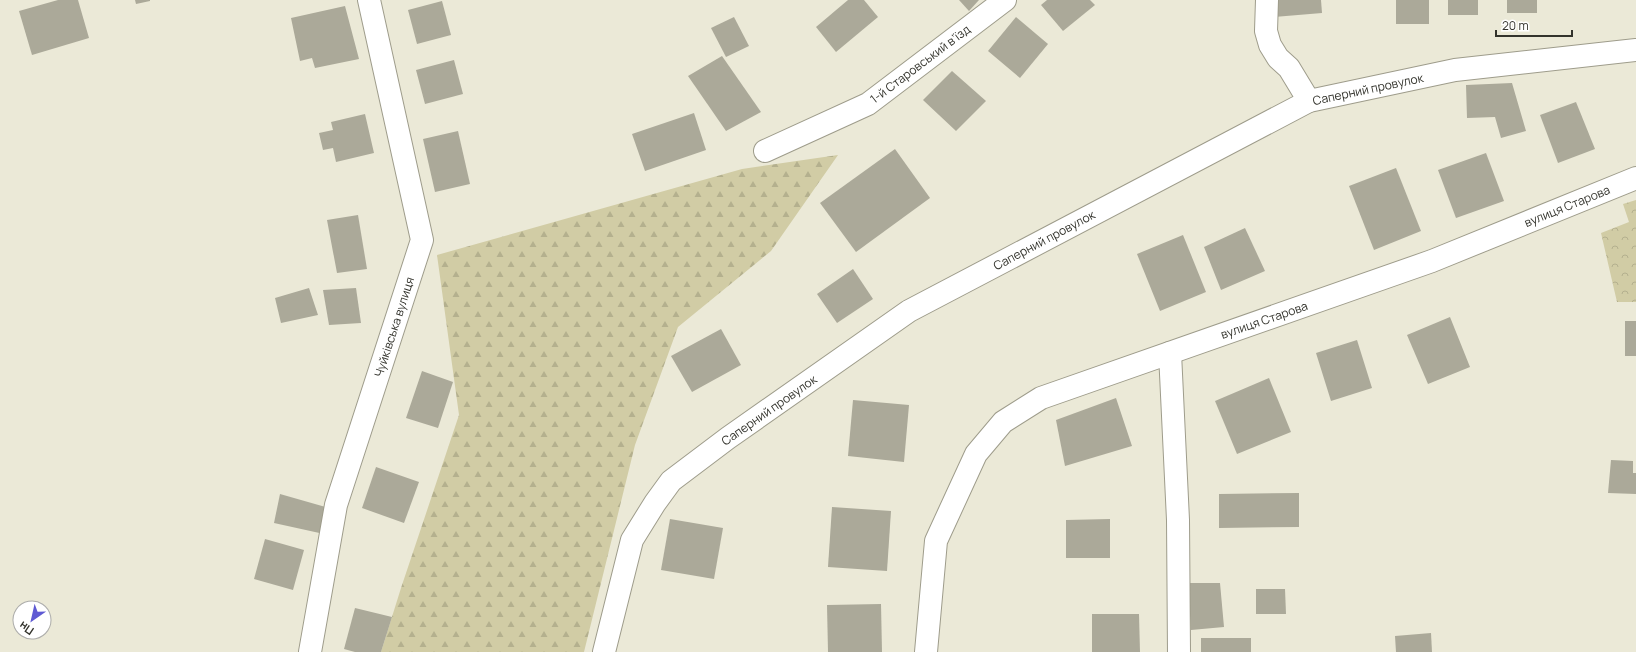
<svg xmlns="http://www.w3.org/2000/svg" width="1636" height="652" font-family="Manrope,sans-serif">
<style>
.forest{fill:url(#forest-firs)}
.park{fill:url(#park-crowns)}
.building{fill:#aba999}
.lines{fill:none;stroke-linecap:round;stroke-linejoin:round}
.minor-casing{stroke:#9e9c8b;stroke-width:24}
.minor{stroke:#fff;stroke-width:22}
.labels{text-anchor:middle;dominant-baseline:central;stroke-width:3.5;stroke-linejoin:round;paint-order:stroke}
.street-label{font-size:12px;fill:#33332c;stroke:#fff}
</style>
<defs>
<pattern id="forest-firs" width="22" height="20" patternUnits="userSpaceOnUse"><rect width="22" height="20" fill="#d1cca5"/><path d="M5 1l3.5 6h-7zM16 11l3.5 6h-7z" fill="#b4b08e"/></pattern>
<pattern id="park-crowns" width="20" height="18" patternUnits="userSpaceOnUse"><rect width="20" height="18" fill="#d1cca5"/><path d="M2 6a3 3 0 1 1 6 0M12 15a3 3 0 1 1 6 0" fill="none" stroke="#b4b08e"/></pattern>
</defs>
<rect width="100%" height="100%" fill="#ebe9d7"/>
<!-- forest -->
<polygon class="forest" points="838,155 771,251 678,327 635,445 584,652 381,652 401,588 459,415 437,255 742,169"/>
<!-- park -->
<polygon class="park" points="1636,200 1636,302 1617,302 1601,233 1629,222 1623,204"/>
<!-- building -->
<g class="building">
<polygon points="58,0 78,0 89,38 32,55 19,11"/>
<polygon points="135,0 150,0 150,1 136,4"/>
<polygon points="848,0 864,0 878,17 836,52 816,27"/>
<polygon points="959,0 979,0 969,11"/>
<polygon points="1047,0 1090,0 1095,5 1063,31 1041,5"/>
<polygon points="1274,0 1321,0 1322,13 1274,17"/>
<rect x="1396" y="0" width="33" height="24"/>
<rect x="1448" y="0" width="30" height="15"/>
<rect x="1507" y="0" width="30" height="13"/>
<polygon points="442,1 451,35 417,44 408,10"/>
<polygon points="345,6 359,59 315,68 312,58 300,61 291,18"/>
<polygon points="734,17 749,46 726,57 711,28"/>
<polygon points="1016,17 1048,44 1020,78 988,51"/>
<polygon points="722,56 761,112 726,131 688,76"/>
<polygon points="454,60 463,94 425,104 416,70"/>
<polygon points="952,71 986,101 956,131 923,100"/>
<polygon points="1512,83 1526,131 1501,138 1495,117 1467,118 1466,85"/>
<polygon points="1576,102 1595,149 1558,163 1540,115"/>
<polygon points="694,113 706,150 645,171 632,134"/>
<polygon points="365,114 374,153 336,162 333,148 323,150 319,133 333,130 331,122"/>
<polygon points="458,131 470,184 435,192 423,139"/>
<polygon points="895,149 930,198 856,252 820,203"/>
<polygon points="1486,153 1504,201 1456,218 1438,170"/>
<polygon points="1396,168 1421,231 1374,250 1349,186"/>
<polygon points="358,215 367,269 337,273 327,220"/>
<polygon points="1245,228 1265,271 1221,290 1204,247"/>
<polygon points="1183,235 1206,292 1160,311 1137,254"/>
<polygon points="853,269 873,299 837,323 817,294"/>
<polygon points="309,288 318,315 281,323 275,298"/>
<polygon points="356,288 361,323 329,325 323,290"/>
<polygon points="1450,317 1470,367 1428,384 1407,335"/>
<rect x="1625" y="321" width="11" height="35"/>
<polygon points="721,329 741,365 692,392 671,356"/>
<polygon points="1357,340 1372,388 1331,401 1316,353"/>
<polygon points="422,371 453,382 438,428 406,418"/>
<polygon points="1269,378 1291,432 1237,454 1215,401"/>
<polygon points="1116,398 1132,446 1065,466 1056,420"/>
<polygon points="853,400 909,405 904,462 848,456"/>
<polygon points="1611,460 1633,461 1633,473 1636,473 1636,494 1608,493"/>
<polygon points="376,467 419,482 404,523 362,508"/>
<polygon points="1299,493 1299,527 1219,528 1219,494"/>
<polygon points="280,494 329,508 324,534 274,523"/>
<polygon points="832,507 891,511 887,571 828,567"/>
<polygon points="670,519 723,528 714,579 661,570"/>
<polygon points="1110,519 1110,558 1066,558 1066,520"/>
<polygon points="265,539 304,550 293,590 254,579"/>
<polygon points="1188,583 1220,583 1224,627 1191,630"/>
<polygon points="1256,589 1285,589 1286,614 1256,614"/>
<polygon points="881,604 882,652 828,652 827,605"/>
<polygon points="355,608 392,617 381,652 355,652 344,649"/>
<polygon points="1092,614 1139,614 1140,652 1092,652"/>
<polygon points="1431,633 1432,652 1396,652 1395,636"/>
<rect x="1201" y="638" width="50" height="14"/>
</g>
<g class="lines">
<!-- minor casing -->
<g class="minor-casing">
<g id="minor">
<polyline points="1267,0 1266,31 1270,45 1278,58 1289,68 1309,101"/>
<polyline points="765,151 868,104 1005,0"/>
<polyline points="1170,353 1178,520 1179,652"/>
<polyline points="310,652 336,505 422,240 369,0"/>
<polyline points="604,652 632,540 655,503 671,481 728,438 909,311 1309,101 1455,70 1636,50"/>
<polyline points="926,652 936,541 976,454 1003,422 1041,398 1432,261 1636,178"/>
</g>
</g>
<!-- minor -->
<use href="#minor" class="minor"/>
</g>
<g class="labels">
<!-- street labels -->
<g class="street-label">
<text transform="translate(920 64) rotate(-37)">1-й Старовський в’їзд</text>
<text transform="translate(1368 89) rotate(-12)">Саперний провулок</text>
<text transform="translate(1567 206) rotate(-22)">вулиця Старова</text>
<text transform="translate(1044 240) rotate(-28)">Саперний провулок</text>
<text transform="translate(1264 320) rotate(-19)">вулиця Старова</text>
<text transform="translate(394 327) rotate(-72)">Чуйківська вулиця</text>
<text transform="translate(769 410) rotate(-35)">Саперний провулок</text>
</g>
</g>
<!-- north arrow -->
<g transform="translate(32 620) rotate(214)"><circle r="19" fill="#ffffff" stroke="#adadab"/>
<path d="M0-3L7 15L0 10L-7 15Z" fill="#5f5ad3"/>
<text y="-6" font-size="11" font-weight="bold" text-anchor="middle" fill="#33332c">Пн</text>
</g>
<!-- scale -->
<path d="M1496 30v6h76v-6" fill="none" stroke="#33332c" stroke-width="2"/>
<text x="1502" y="30" font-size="12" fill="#33332c" stroke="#ffffff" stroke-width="3" paint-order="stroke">20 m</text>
</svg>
